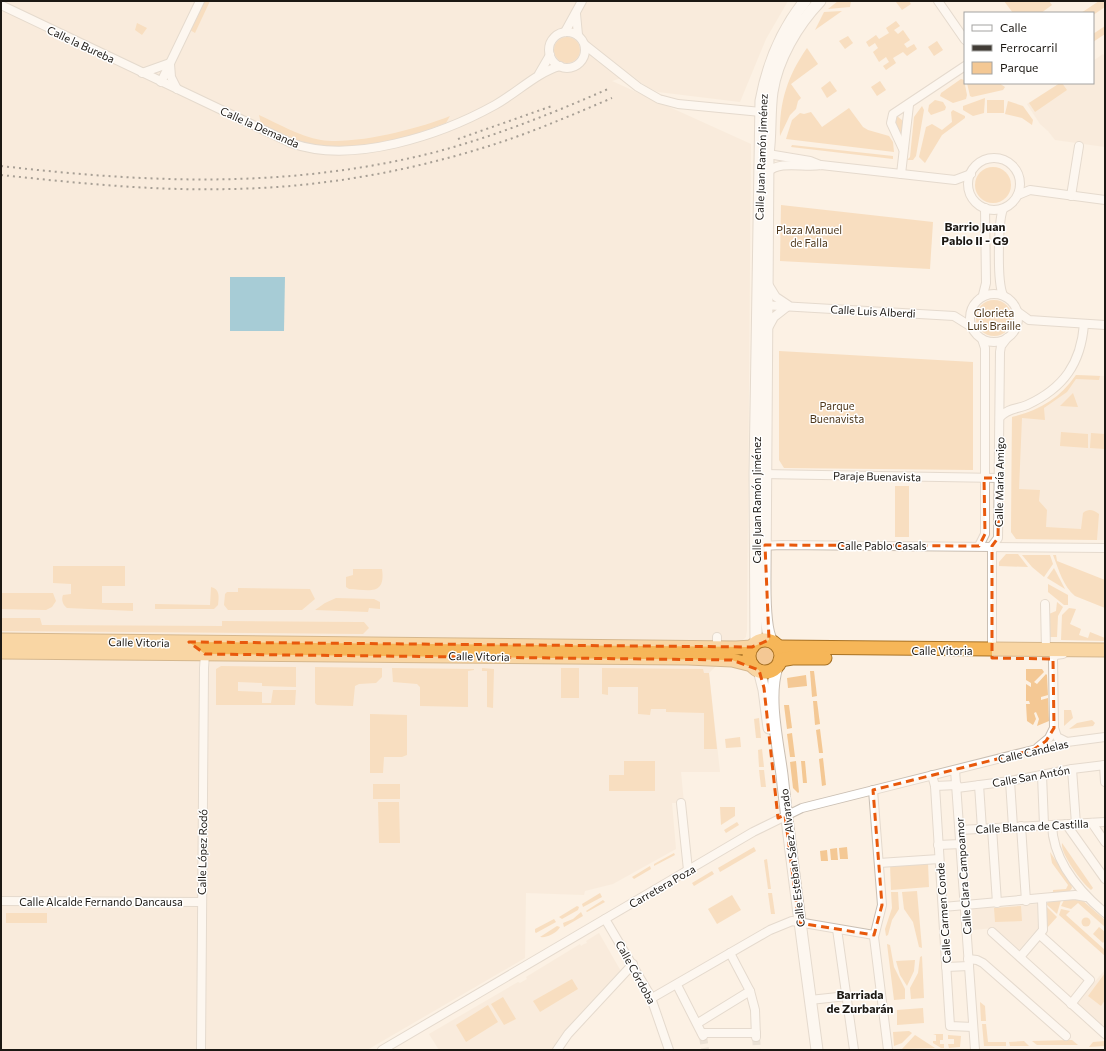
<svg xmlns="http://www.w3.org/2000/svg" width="1106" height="1051" font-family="Commissioner,sans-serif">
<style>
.built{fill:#f6e5d2}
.green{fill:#f4c894}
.water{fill:#42a0c5}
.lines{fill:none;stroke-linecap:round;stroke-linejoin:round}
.minor-tunnel{stroke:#dad0c5;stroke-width:8;stroke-dasharray:8 4;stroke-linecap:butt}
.minor-casing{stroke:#cabfb3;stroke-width:10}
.secondary-casing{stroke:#cabfb3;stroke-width:13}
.trunk-casing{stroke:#a87225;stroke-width:15}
.minor{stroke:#fff;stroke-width:8}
.secondary{stroke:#fff;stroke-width:11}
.trunk{stroke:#f6b658;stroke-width:13}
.rail{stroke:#413c36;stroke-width:2;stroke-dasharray:2 4;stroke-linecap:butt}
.marked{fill:none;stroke:#e8590c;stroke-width:3;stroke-dasharray:8 5;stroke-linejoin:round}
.labels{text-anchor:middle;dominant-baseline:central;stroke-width:3;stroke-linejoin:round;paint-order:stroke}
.street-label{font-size:11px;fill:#1c1813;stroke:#fff}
.park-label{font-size:11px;fill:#4e371b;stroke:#fff}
.neighbourhood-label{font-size:12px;font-weight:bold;fill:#1c1813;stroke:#fff}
</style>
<rect width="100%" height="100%" fill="#fcf1e4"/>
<!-- built -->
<g class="built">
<polygon points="1,1 788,1 766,39 740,102 658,92 647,87 631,75 612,81 751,144 747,630 746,637 709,673 720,772 681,772 684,803 672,803 676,849 613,884 585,891 584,895 526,893 525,958 367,1050 1,1050"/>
<polygon points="1103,54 1105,57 1105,147 1055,140 1048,131 1040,124 1027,104 1060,83 1093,83 1093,61"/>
<polygon points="1076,375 1104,376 1105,378 1105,540 1016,539 1011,532 1012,417 1029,412 1055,399 1068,386"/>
<polygon points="1037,904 1038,928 1019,950 994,928 973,930 972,909"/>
<polygon points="599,933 622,973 552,1050 439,1050 429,1034 518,982 520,983 527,979 526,977 580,944 581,946 584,944 587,943 586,941"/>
<polygon points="1105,970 1105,1029 1078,1005 1077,1002"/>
</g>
<!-- green -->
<g class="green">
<polygon points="204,1 210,1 195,33 190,30"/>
<polygon points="838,1 851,1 850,7 828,9"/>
<polygon points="897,1 909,1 911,4 902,10 896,2"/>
<polygon points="1004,1 1049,1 1052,5 1041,13 1013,13"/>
<polygon points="1099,1 1105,1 1105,7 1093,15 1093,13 1081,13"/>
<polygon points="842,11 815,30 824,12"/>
<polygon points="896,21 900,26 894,30 898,34 903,30 910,40 904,44 907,48 914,44 917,49 907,56 903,52 893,58 896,63 886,70 883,66 889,62 886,57 879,62 873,52 878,48 875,43 869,47 866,42 876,35 879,39 889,33 886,28"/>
<polygon points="137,23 147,28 142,35 135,30"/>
<polygon points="1105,26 1105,34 1093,42 1093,34"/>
<polygon points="848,36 853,43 845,49 839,41"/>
<circle cx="567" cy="50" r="13"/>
<polygon points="937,41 943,50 934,56 928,47"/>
<path d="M 807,48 L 818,64 L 791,84 L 801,98 L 798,101 L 796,109 L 790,115 L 780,136 C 779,102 788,75 807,48 Z"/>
<polygon points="961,79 964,80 967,95 966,99 953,103 940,96 941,93"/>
<polygon points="830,81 837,91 827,98 821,88"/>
<polygon points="880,81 886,90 877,96 871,87"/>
<polygon points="967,83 999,83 1005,87 1003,90 972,97 970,96"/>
<polygon points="1060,83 1062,83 1067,90 1035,112 1029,103"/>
<polygon points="985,98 984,113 973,116 963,110 963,106"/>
<polygon points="935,100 943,102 946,107 945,110 931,115 928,111 929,105"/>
<rect x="987" y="100" width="17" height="13"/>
<polygon points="1008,101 1023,106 1033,120 1032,125 1022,118 1005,114"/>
<polygon points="922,106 924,110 916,156 913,160 907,160 910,157 914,117"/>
<polygon points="849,108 863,127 868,130 889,136 893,142 894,152 786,139 792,120 800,113 804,114 811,112 822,127"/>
<polygon points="953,110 965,116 965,118 942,135 925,163 919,157 926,127 932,124 942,130 952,122 951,112"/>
<path d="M 259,115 C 279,124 299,136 321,140 C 355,145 418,129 450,116 L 446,123 C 407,138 360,153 318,146 C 298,143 279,133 261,124 Z"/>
<polygon points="897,116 903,121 903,144 894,125"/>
<polygon points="792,145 893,156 893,159 791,147"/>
<circle cx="993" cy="185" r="18"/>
<polygon points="781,205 933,222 930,269 780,261"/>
<circle cx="994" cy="318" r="18"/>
<polygon points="779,351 973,362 973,470 784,468 779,460"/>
<path d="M 1076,375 L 1100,376 L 1099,380 L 1076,379 L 1067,392 L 1044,408 L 1045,420 L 1022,418 L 1019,489 L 1040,490 L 1039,501 L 1047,510 L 1046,527 L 1081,529 L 1083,513 C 1089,508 1093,510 1099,514 L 1097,540 L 1016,539 L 1011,532 L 1012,417 C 1039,411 1060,398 1076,375 Z"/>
<polygon points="1073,393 1078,407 1060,406"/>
<polygon points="1061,432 1088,434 1088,448 1060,446"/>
<polygon points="1091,433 1105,434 1105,449 1090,448"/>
<rect x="895" y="486" width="14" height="51"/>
<polygon points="1006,554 1018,554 1028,567 999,566 999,562"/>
<polygon points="1022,555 1050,555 1053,564 1044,577 1032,567"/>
<path d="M 1053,555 L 1056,555 L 1057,561 L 1105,580 L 1105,608 L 1075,596 C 1063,586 1059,570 1053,555 Z"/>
<path d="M 53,566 L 125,566 L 125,586 L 102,586 L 102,603 L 133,603 L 133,611 L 67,608 C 63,605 61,600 63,595 L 71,594 L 71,584 L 53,583 Z"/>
<polygon points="1054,568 1065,589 1047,578"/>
<path d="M 353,569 L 382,569 C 386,596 369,590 349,589 L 346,587 L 346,577 L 353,575 Z"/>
<polygon points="1048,584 1068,595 1068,605 1064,605 1048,592"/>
<path d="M 211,587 C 220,589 219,597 218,605 L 214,609 L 155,609 L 155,604 L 210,605 Z"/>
<polygon points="238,588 310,589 315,599 302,610 228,610 224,605 225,594 227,592 238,592"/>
<polygon points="1,593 53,593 56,601 52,607 46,610 1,609"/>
<polygon points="336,598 374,599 380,602 380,609 369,608 368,612 315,610 325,603"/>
<polygon points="1057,602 1063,607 1058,616 1057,637 1049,637 1049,614 1056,611"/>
<polygon points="1069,608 1076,609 1070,624 1081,629 1079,635 1088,638 1090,632 1105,638 1105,641 1061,640 1062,615"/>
<polygon points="1,618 40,618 42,625 222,626 222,621 357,622 364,622 369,628 363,634 1,631"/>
<circle cx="765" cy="656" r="10"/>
<polygon points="221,666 296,667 296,687 262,686 262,683 238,682 238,691 262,692 262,703 271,703 273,690 296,690 295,705 216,705 216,669"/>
<polygon points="315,667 382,668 382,677 376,683 359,684 355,686 353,706 317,705 315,703"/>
<polygon points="392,668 474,669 474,670 468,671 468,707 420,706 420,687 417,684 393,682"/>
<polygon points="482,668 494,669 493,708 487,707 487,671 482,671"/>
<rect x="561" y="668" width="18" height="30"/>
<polygon points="602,668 703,669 704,673 709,673 717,749 704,749 704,713 666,712 666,709 651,709 650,715 638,714 638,687 608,687 608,695 602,694"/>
<polygon points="1042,669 1044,672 1034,682 1037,684 1046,674 1047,675 1048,695 1041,697 1041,700 1048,698 1049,721 1037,726 1039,719 1036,712 1034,713 1036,719 1033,725 1027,721 1026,704 1030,704 1029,701 1026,701 1026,684 1031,687 1031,683 1026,680 1026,669"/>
<polygon points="810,671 814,671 817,696 812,697"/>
<polygon points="806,675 807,686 788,688 787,678"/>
<polygon points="813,701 817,701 820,724 815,725"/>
<polygon points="784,705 789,705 792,728 787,729"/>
<polygon points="1064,710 1071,710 1073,718 1064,726"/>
<polygon points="370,714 407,715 407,755 402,757 384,757 383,773 370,773"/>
<polygon points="759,718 761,738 756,738 754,719"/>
<polygon points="1092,720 1095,723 1093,726 1069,729 1077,723"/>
<polygon points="820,729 823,753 819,753 816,730"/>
<polygon points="792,733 795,757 790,757 787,734"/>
<polygon points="740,737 741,747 726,748 725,739"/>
<polygon points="762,749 764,767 759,767 758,750"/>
<polygon points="823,758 826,785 822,786 819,759"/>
<polygon points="624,761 655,761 655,791 609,791 609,775 624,775"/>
<polygon points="796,761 799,792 798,793 793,788 790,762"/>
<polygon points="801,761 805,761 807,783 803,783"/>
<polygon points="759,770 764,770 766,787 761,787"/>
<rect x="373" y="784" width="27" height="15"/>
<polygon points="378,802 399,802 400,843 379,843"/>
<polygon points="720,807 735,807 735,816 721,825"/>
<polygon points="737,822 739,825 726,833 724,830"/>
<path d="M 1062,843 L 1093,888 L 1091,890 C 1083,884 1060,854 1062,843 Z"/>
<polygon points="754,847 756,851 720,872 718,868"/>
<polygon points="847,847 848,859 840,859 839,848"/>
<polygon points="837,848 838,860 831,860 830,849"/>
<polygon points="827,850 828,861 821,861 820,851"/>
<polygon points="1050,852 1071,883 1072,888 1069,892 1053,894 1053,890 1066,889 1068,885 1052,863"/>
<polygon points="674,853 675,855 654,866 654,864"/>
<polygon points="767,859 771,889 768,889 764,860"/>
<polygon points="928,863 929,887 891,890 890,865"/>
<polygon points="650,866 651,869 634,879 632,877"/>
<polygon points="712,871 714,874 694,886 692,883"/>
<polygon points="917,891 922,948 919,947 913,922 904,909 902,892"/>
<polygon points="891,892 898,892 899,909 892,920 888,935 886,936 885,929 892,908"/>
<polygon points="600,893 602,897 583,907 582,904"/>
<polygon points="768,893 772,893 775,914 771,914"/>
<polygon points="732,895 741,910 717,924 708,909"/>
<polygon points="1081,899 1105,920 1105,927 1078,903 1071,909 1061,906 1064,900"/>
<polygon points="603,900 605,902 587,912 586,911"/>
<polygon points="1061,900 1057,914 1046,904 1050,901"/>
<polygon points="577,906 579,907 578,910 562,919 559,917"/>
<polygon points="1021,906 1022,921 995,922 994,908"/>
<polygon points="1047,907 1057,917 1047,928 1046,908"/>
<polygon points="1061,909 1070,911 1066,915 1105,950 1105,956 1059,915"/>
<polygon points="581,912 583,916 564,927 563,923 573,919"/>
<rect x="6" y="913" width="41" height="10"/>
<circle cx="1086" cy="922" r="4.5"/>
<polygon points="554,919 556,922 536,933 535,932 535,929"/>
<path d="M 557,926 L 560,927 C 557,933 547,938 540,937 Z"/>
<polygon points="1099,927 1105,932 1105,940 1103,943 1093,934"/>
<polygon points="887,944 890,945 894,967 905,989 905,999 894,1000"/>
<polygon points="922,956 924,998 911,999 910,988 918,973 920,957"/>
<polygon points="915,960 914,971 907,986 900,975 896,961"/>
<polygon points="1105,973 1105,1000 1101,1006 1088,996"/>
<polygon points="572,979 578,989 540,1012 533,1001"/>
<polygon points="503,997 516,1019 504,1025 491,1004"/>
<polygon points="980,1002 985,1006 986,1021 981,1021"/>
<polygon points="488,1005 498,1022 466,1042 456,1025"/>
<polygon points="923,1008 924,1023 897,1025 897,1010"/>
<polygon points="982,1024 986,1024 988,1042 1006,1042 1006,1046 984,1046"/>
<polygon points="909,1031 912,1033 902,1043 894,1046 893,1032"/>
<polygon points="933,1034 943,1034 943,1040 940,1040 940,1044 944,1044 944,1048 941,1048 933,1043 933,1041 936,1041 936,1035"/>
<polygon points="915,1035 935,1048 902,1049"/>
<polygon points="948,1035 961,1036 960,1047 949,1048 948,1044 954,1044 954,1039 948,1039"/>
<polygon points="1072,1040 1078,1045 1037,1045 1032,1041"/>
<polygon points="1024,1041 1029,1046 1010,1046 1009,1042"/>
<polygon points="1105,1041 1105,1046 1089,1047 1093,1042"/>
</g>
<!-- water -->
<polygon class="water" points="230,277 285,277 284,331 230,331"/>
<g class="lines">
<!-- minor-tunnel -->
<g class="minor-tunnel">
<polyline points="703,1036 705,1050"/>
<polyline points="756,1037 757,1050"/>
</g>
<!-- minor casing -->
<g class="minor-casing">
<g id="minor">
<polyline points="938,1 965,40"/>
<path d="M 1,5 L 291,143 C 352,165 441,135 495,105 C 518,92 536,73 560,66"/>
<polyline points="576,14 578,35"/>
<circle cx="567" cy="50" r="18"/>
<polyline points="565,32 582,1"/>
<polyline points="585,45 638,87 659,99 678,104 761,112"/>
<polyline points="170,64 171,77 177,89"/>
<polyline points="142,73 170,63"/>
<polyline points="539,74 550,55"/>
<polyline points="161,82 200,1"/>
<polyline points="766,149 768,154 810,161 820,165"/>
<polyline points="903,149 891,123 893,114 965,66"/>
<circle cx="994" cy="184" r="26"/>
<path d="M 768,172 C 780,160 804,168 821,165 L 955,180 L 971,174"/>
<polyline points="901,174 909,105"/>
<polyline points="1018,195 1030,190 1105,200"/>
<polyline points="1071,196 1079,146"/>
<polyline points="768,284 776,297 788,305"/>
<circle cx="994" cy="318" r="24"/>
<polyline points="983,295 986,283 985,208"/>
<path d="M 1003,295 C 997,282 998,222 1003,209"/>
<polyline points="763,305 954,316 970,326"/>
<polyline points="1018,312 1029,320 1105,325"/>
<polyline points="768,328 774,317 788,306"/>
<path d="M 1000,417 C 1008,408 1018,409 1027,405 C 1064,388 1081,363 1084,324"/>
<polyline points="760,474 999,478"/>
<polyline points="760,546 781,545 1105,548"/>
<polyline points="979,546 985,534 985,348 982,339"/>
<polyline points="1045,604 1046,650"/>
<polyline points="717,637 717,643"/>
<polyline points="992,650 992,546 998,538 1000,352 1001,346 1007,338"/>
<polyline points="1063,654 1055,655 1053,659 1054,728 1057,737 1067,742"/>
<polyline points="1038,747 1049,738 1054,728"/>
<polyline points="1104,765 1105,782"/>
<polyline points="1072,769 1076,824"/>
<polyline points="955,770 975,1050"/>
<polyline points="932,775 935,786 950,1026 973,1027"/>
<polyline points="1042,775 1044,825"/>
<polyline points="1010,781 1013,827"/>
<polyline points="979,785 982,829"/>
<polyline points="935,786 957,785"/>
<polyline points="957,788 1010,781 1072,769 1105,765"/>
<polyline points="873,790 882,905 874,937 888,1050"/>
<polyline points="681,803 688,870"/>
<polyline points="1092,823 1105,842"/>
<polyline points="1066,824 1105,879"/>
<path d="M 1052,825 C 1053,860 1079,891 1105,913"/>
<polyline points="1021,826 1026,901"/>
<polyline points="992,828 997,903"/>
<polyline points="960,830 1105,822"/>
<polyline points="938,845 961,844"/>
<polyline points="879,863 939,859"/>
<polyline points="1,901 202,902"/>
<polyline points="943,907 1075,895 1086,897"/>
<polyline points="605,919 650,995 669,1050"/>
<polyline points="837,929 854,1050"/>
<polyline points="992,932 1105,1034"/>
<polyline points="1040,935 1090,980 1071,1004"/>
<polyline points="730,953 750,991 755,1010 756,1037"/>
<polyline points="1020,957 1043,930 1042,899"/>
<polyline points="968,959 977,960 983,963 1066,1036"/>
<polyline points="946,967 969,966"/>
<polyline points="677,985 703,1036"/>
<polyline points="652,998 770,930 792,921 874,935"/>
<polyline points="810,1000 847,996"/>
<polyline points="698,1023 750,991"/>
<polyline points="702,1033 756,1033"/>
<polyline points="201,1050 204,668 205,654 207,650"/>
<polyline points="382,1050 753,832 802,808 1033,750 1067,742 1105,737"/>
<polyline points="557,1050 568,1034 633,964"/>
</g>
</g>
<!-- secondary casing -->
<g class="secondary-casing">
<g id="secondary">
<path d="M 772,641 C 764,629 765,591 765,575 L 768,154 C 771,134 769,113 772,92 C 777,59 797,25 820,1"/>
<path d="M 756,643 L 755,474 L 761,101 C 768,63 781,31 805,1"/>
<path d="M 777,667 C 767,698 778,743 782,775 C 792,867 805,958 817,1050"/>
<polyline points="759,670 764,690 769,728"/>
</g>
</g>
<!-- trunk casing -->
<g class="trunk-casing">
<g id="trunk">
<polyline points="1,640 736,648 752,647"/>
<circle cx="765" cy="656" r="16"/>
<polyline points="779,647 1105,650"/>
<polyline points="1,652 688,658 732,660 752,665"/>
<polyline points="780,660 792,658 825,658"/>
</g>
</g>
<!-- minor -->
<use href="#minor" class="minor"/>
<!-- secondary -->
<use href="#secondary" class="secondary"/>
<!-- trunk -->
<use href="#trunk" class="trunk"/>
<!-- rail -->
<g class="rail">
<polyline points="458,139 552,106"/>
<path d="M 1,166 C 149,183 286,189 432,153 C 493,137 551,114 608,89"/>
<path d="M 1,175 C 77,183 153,191 229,189 C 317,188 408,172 492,145 C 533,132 572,115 612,98"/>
</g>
</g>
<!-- marked area -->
<path d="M0 0H1106V1051H0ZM 984,478 L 999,478 L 998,538 L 992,546 L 992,658 L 1053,659 L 1054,728 L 1046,741 L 1033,750 L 873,790 L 882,905 L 874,935 L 799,923 L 785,815 L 778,818 L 764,688 L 759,670 L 732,660 L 205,654 L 189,642 L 752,647 L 769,640 L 765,545 L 979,546 L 985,534 Z" fill="#fcf1e4" fill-opacity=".55" fill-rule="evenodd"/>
<path class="marked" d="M 984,478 L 999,478 L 998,538 L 992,546 L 992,658 L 1053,659 L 1054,728 L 1046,741 L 1033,750 L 873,790 L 882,905 L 874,935 L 799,923 L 785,815 L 778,818 L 764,688 L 759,670 L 732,660 L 205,654 L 189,642 L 752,647 L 769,640 L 765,545 L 979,546 L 985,534 Z"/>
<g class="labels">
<!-- street labels -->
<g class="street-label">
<text transform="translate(81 44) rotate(25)">Calle la Bureba</text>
<text transform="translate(260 127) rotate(24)">Calle la Demanda</text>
<text transform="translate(761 157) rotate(-88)">Calle Juan Ramón Jiménez</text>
<text transform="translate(873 311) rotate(3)">Calle Luis Alberdi</text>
<text transform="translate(877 476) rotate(1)">Paraje Buenavista</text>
<text transform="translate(999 482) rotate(-89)">Calle María Amigo</text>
<text transform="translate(756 500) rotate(-90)">Calle Juan Ramón Jiménez</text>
<text x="882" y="545">Calle Pablo Casals</text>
<text transform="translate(139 642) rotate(1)">Calle Vitoria</text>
<text x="942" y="650">Calle Vitoria</text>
<text transform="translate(479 656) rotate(1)">Calle Vitoria</text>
<text transform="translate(1033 751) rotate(-13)">Calle Candelas</text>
<text transform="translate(1031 776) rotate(-10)">Calle San Antón</text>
<text transform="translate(1032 826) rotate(-3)">Calle Blanca de Castilla</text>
<text transform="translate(202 852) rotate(-89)">Calle López Rodó</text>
<text transform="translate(792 858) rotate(-97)">Calle Esteban Sáez Alvarado</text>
<text transform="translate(963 876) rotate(-94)">Calle Clara Campoamor</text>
<text transform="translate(662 886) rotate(-30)">Carretera Poza</text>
<text x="101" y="901">Calle Alcalde Fernando Dancausa</text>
<text transform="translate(943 913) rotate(-94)">Calle Carmen Conde</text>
<text transform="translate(636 972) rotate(61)">Calle Córdoba</text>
</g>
<!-- park labels -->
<g class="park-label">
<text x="809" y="229">Plaza Manuel<tspan x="809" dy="13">de Falla</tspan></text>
<text x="994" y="312">Glorieta<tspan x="994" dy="13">Luis Braille</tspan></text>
<text x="837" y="405">Parque<tspan x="837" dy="13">Buenavista</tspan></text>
</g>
<!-- neighbourhood labels -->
<g class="neighbourhood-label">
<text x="975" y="226">Barrio Juan<tspan x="975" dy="14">Pablo II - G9</tspan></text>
<text x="860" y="994">Barriada<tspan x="860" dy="14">de Zurbarán</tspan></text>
</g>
</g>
<!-- border -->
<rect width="1106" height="1051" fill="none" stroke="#1c1813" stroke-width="4"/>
<!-- legend -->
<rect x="964" y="12" width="130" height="72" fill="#ffffff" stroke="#a4a3a1"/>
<rect x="972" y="25" width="20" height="6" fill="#ffffff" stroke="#a4a3a1"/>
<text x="1000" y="32" font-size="12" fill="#1c1813">Calle</text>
<rect x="972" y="45" width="20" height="6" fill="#413c36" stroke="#a4a3a1"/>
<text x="1000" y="52" font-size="12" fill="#1c1813">Ferrocarril</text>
<rect x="972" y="62" width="20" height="12" fill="#f4c894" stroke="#a4a3a1"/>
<text x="1000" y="72" font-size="12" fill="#1c1813">Parque</text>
</svg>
